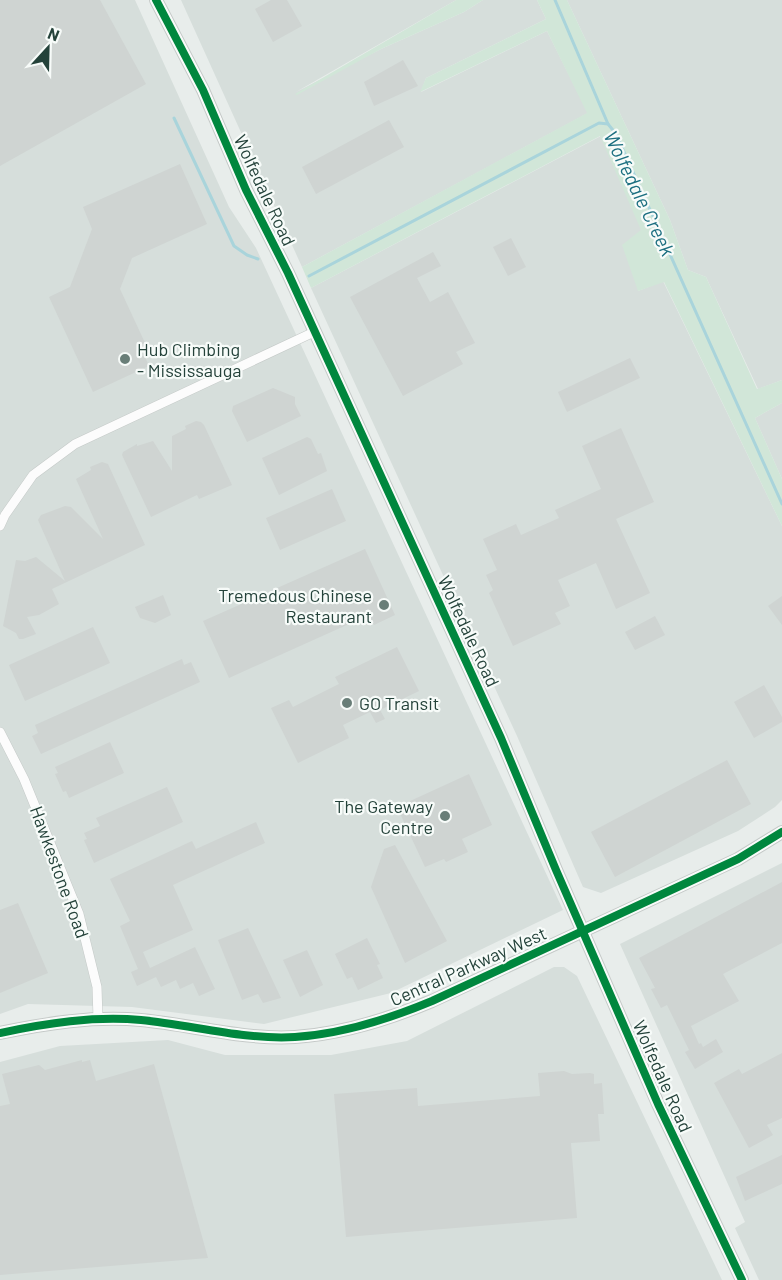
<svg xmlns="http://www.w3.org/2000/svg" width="782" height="1280" font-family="Barlow,sans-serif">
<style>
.built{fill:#d6dedb}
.green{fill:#d1e6d8}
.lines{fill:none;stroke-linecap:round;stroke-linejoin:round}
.stream{stroke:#a9d4db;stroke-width:3}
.building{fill:#cfd4d2}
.minor-casing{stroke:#c5cac8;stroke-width:10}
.tertiary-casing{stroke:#c5cac8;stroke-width:14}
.minor{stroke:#fcfcfc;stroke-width:9}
.tertiary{stroke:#fcfcfc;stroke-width:12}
.cycleway-casing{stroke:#f7fbf9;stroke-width:11}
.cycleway{stroke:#00873e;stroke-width:8}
.poi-dot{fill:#697e78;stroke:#f7fbf9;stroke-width:2}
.labels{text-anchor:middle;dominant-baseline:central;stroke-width:4.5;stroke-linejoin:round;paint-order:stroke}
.street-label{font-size:18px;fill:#24423a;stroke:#f7fbf9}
.poi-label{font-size:18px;fill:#24423a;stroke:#f7fbf9;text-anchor:start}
.water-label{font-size:20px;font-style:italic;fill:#1c6f80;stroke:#f7fbf9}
</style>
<rect width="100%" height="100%" fill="#e8edeb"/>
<!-- built -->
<g class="built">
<polygon points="0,0 135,0 229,207 256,248 563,910 391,993 264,1024 132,1007 28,1004 0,1014"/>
<polygon points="181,0 456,0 296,92 381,49 464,12 483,0 537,0 546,19 426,78 421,92 547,31 588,113 302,267"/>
<polygon points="567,0 782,0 782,380 758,389 706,277 688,270 670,220"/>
<polygon points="601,136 642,230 638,291 663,281 782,526 782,800 775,807 738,831 601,893 583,887 517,736 311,288"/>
<polygon points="782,403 782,479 755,418"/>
<polygon points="782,863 782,1280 759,1280 735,1228 745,1222 620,944"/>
<polygon points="554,967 564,967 577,976 722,1280 0,1280 0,1062 60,1046 168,1040 225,1055 331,1055 407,1041"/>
</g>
<!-- green -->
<g class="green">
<polygon points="456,0 483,0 464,12 381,49 297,95 295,94"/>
<polygon points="537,0 567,0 670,220 688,270 706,277 757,389 782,380 782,403 755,418 782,479 782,526 664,282 638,291 622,245 641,230 600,136 311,288 302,267 587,113 547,31 420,92 426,78 546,19"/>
</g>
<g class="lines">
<!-- stream -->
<g class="stream">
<polyline points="555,0 608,124"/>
<polyline points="174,118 234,246 247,255 258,259"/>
<polyline points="309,276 599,123 608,124 616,134 782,504"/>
</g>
</g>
<!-- building -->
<g class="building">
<polygon points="0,0 100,0 146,84 0,166"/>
<polygon points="271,0 287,0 302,26 273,42 255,9"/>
<polygon points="403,60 418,86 374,106 364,82"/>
<polygon points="389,120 404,147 316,194 302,167"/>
<polygon points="180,164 207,224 132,258 120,289 146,345 141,348 149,366 93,392 49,297 70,287 92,229 83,207"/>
<polygon points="511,238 526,267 508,276 493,247"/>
<polygon points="433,252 441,266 417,278 430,302 448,292 475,343 456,352 463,364 403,396 350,297"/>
<polygon points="630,358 640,378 567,412 558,392"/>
<polygon points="273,388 295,397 295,404 301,416 247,442 232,411 233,406"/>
<polygon points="196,421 201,422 204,425 232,485 199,499 197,495 151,517 122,455 123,452 137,444 137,446 153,441 172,471 172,436 186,429 185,426"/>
<polygon points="621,428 654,502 616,519 650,593 616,609 596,563 558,580 570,606 555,613 561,624 513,646 489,593 493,590 486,575 497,570 483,539 516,524 521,535 559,518 555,510 601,489 582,446"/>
<polygon points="307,437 311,439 318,454 321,453 327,471 279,495 262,458"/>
<polygon points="102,462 108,464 145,545 52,589 59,604 39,615 27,617 36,634 23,639 19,639 16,633 3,626 16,560 25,561 36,557 65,581 38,520 41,515 65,506 71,507 103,539 76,479 91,470 90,467"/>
<polygon points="332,489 346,521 280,550 266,518"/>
<polygon points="365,549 395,615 374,625 369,615 229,678 203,621"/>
<polygon points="163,595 171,615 155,623 140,618 135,607"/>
<polygon points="782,596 782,625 768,606"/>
<polygon points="655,616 665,635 635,650 625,632"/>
<polygon points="93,627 110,663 25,701 9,665"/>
<polygon points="397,647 419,691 380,710 385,719 376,723 370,712 343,725 349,738 298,763 271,708 289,700 293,707 339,684 335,677"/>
<polygon points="182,659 184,665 191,662 200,682 41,754 32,736 38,733 35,725"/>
<polygon points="764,685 782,717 782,722 754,738 734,702"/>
<polygon points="110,742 124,773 69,798 66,791 63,792 55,774 58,773 55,767"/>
<polygon points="727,760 751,804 615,877 591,832"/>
<polygon points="469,774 492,825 462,839 468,852 446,862 444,859 425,867 397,807"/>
<polygon points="167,787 183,822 94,863 84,840 87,839 84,833 100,826 96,818"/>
<polygon points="256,822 265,843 173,885 193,930 143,952 150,968 195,947 215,989 199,996 193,983 180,989 176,980 161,987 156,977 137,986 131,972 138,969 120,926 130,921 110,879 192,841 196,849"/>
<polygon points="395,845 447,941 405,963 371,887 384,849"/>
<polygon points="782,882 782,943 723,974 739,1001 691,1026 699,1044 701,1043 703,1047 716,1039 723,1052 695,1069 685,1052 689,1050 667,1005 661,1008 651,989 655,988 639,958"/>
<polygon points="18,903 48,973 0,993 0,910"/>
<polygon points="248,928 281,998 263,1003 258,994 242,1000 218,940"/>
<polygon points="367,938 380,964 377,965 383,978 358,990 352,977 347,979 335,954"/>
<polygon points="307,950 323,985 300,997 283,960"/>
<polygon points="782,1053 782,1118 767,1125 773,1135 749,1148 714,1083 739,1069 742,1074"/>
<polygon points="82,1060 82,1062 90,1060 96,1081 154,1064 208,1258 0,1275 0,1106 10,1104 2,1074 39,1065 45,1070"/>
<polygon points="564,1071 572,1074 590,1073 594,1074 594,1084 602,1083 604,1114 598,1114 600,1141 571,1143 577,1218 346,1237 334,1094 417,1088 418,1106 540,1096 538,1073"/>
<polygon points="782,1155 782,1184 745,1201 736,1177"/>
</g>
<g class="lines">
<!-- minor casing -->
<g class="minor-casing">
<g id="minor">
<polyline points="0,526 5,515 33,475 75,444 314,332"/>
<polyline points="0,732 24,779 79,914 97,987 98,1019"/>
</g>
</g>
<!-- tertiary casing -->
<g class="tertiary-casing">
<g id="tertiary">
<polyline points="156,0 203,90 246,190 288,273 501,738 556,870 658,1104 742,1280"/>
<path d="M 0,1033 C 47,1023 93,1016 141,1020 C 193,1025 243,1040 295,1037 C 342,1034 389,1019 432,1001 L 738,859 L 782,832"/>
</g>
</g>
<!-- minor -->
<use href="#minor" class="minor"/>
<!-- tertiary -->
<use href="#tertiary" class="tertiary"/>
<!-- cycleway casing -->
<g class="cycleway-casing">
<g id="cycleway">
<polyline points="156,0 203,90 246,190 288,273 501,738 556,870 658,1104 742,1280"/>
<path d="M 0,1033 C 47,1023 93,1016 141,1020 C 193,1025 243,1040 295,1037 C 342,1034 389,1019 432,1001 L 738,859 L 782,832"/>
</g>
</g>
<!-- cycleway -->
<use href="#cycleway" class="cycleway"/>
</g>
<!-- markers -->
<g class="poi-dot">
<circle cx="125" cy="359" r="6"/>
<circle cx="384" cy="605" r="6"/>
<circle cx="347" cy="703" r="6"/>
<circle cx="445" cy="816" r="6"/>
</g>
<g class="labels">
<!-- street labels -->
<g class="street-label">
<text transform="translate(265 190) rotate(65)">Wolfedale Road</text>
<text transform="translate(469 631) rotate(65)">Wolfedale Road</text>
<text transform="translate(60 872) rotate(70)">Hawkestone Road</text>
<text transform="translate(468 966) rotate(-24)">Central Parkway West</text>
<text transform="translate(663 1076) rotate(66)">Wolfedale Road</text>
</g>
<!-- poi labels -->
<g class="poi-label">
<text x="137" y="349">Hub Climbing<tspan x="137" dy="21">- Mississauga</tspan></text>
<text x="372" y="595" text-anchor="end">Tremedous Chinese<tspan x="372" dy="21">Restaurant</tspan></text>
<text x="359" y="703">GO Transit</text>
<text x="433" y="806" text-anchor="end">The Gateway<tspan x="433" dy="21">Centre</tspan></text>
</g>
<!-- water labels -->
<g class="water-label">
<text transform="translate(640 193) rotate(64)">Wolfedale Creek</text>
</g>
</g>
<!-- north arrow -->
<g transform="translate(48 48) rotate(22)" stroke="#f7fbf9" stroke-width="4.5" paint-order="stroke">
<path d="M0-4.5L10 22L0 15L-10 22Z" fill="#24423a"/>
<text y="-9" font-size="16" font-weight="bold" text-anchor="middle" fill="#24423a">N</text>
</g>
</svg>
